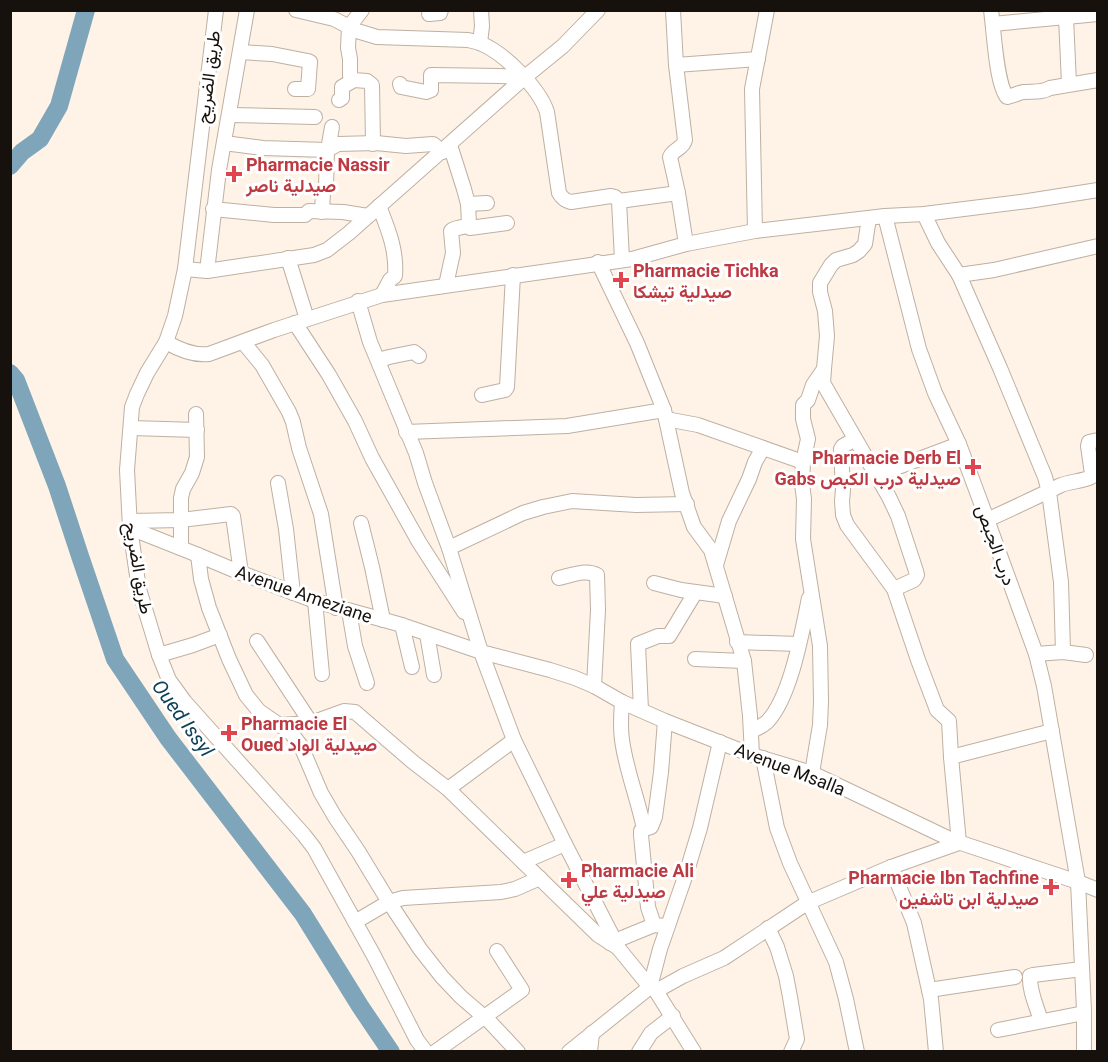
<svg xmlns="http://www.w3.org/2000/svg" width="1108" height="1062" font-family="Roboto,Vazirmatn,sans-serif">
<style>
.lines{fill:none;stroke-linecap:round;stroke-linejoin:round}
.river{stroke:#7fa5bb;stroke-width:18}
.minor-casing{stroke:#beb0a2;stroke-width:16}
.minor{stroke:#fff;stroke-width:14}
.health-dot{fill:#e0444e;stroke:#fff;stroke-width:2}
.labels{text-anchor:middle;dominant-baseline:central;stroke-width:6;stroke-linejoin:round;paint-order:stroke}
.street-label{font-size:18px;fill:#16110c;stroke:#fff}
.health-label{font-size:18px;font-weight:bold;fill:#be3a42;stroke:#fff;text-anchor:start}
.water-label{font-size:20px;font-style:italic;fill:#0e4159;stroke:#fff}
</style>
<rect width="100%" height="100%" fill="#fef3e6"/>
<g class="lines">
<!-- river -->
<g class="river">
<polyline points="10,166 22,152 40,139 59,106 86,10"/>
<polyline points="10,373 16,380 57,486 80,556 115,659 168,738 303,914 360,1006 391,1052"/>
</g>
<!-- minor casing -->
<g class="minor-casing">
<g id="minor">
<polyline points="216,10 185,269 175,316 166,342 147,373 137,394 132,407 127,470 130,528 139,589 159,655 169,680 185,702 304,835 314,848 374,956 417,1040 426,1052"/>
<path d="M 296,10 L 334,19 L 357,31 L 377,37 L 468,40 C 472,41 477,42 482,44 C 505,54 539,88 547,112 L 559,193 C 562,198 565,201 571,202 L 611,196 L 615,197 L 619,201 L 622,259"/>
<polyline points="362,10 349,27 348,48 350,59 350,76 354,80 367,81 372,85 373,144"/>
<path d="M 673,10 L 676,65 L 685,140 C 683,149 673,149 670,157 L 678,193 L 686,244"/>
<path d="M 991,10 C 994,31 996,83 1007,97 C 1013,96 1018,93 1023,92 C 1033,91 1042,93 1050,88 L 1098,80"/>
<polyline points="1065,10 1066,17 1069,84"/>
<polyline points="429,14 440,13 441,10"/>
<polyline points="993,24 1098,14"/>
<polyline points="480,43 482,26 481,10"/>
<polyline points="240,52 272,54 308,61 310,62 308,89 295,89"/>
<polyline points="676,65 758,59"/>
<polyline points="400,84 401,87 426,92 431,90 431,75 500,76 525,77"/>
<polyline points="339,100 342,98 342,87 354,80"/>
<polyline points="230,115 315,117"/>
<polyline points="224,143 263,148 327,150 338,144 376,143 406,146 433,144 443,152"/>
<polyline points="619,201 678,193"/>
<polyline points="468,204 487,203"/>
<path d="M 379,206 C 388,229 397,250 395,276 L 390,280 L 382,295"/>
<polyline points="213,209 274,215 305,215 309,211 343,212 368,216"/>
<polyline points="322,212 323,192 326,187 327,150 329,144 332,127"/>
<polyline points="924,214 938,243 959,275 1000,368 1045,477 1049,492 1061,582 1063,652"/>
<polyline points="885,216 919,349 935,393 959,444 981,503 1036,654 1044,686 1078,882 1084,1010 1084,1052"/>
<polyline points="467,226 470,228 507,223"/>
<polyline points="755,231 752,89 767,10"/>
<polyline points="288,258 307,319"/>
<polyline points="598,262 637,343 664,410 682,493 694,527 711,550 744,661 750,716 752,755"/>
<polyline points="185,269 207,271 314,255 327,250 349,233 525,77 563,46 598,10"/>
<polyline points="207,271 219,170 247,10"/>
<polyline points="959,275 994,270 1098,246"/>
<path d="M 446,285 L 453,253 L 451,231 C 456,226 464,229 469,224 L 468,204 L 464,189 L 450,145"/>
<polyline points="358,301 370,342 416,453 425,483 449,548 481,652 514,740 565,844 619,949 650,987 656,991 694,1052"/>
<polyline points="295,323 329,375 355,421 372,458 419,542 464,612"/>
<path d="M 166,342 C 178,349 194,356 209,354 L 274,330 L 382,295 L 632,259 L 686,244 L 755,231 L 885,216 L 924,214 L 1028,201 L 1098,190"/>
<polyline points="243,342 262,365 289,412 293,422 299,448 321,514 336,608"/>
<polyline points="379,360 389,357 414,352 419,356"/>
<polyline points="824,369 823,383 889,497 898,516 916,571 917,575 914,580 894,589"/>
<polyline points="482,395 505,390 507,387 513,275"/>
<polyline points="666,419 698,425 803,462"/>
<polyline points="131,428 197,430"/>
<polyline points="406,432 567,426 664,410"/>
<polyline points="877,475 959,444"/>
<polyline points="278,483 286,529 293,593"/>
<path d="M 987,520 C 1011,509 1035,498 1059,486 C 1069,481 1081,482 1091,477 L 1092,474 L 1088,446 L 1089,442 L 1098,440"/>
<polyline points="130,521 181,520 231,514 233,516 241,573"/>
<polyline points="361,523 372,567 383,620"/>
<polyline points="130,528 198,555 241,573 315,601 402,625 481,652 550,670 575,678 594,686 622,702 665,721 752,755 812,773 952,840 1078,882 1098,890"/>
<polyline points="181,548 181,498 183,489 192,473 197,457 196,414"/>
<polyline points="449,548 523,513 543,507 572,501 636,505 687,504"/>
<polyline points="198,555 201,579 209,608 229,659 246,695 259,711 291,733 301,746 321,793 335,817 358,851 389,902 420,949 442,977 461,997 489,1021 518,1052"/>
<polyline points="716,565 729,521 749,479 755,462 763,448"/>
<path d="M 559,578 C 572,575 586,569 597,575 L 598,610 L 594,686"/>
<polyline points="654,583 681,590 725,596"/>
<polyline points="315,601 322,674"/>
<polyline points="349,611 355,646 367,683"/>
<polyline points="402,625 412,667"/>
<polyline points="427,634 434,675"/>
<polyline points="257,641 311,723"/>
<polyline points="737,642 798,644"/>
<polyline points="1036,654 1063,652 1086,655"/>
<polyline points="159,655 193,645 220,635"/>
<polyline points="695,659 744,661"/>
<path d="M 622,702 C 621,715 620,727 622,740 C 626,770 638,799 644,829 L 641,831 L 641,835 L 648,907 L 654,925 L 667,926"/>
<polyline points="641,710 638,644 658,636 669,636 695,593"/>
<polyline points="280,725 311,723 344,711 355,712 413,762 448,789 598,935 617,947"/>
<path d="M 751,731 C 757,729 762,726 767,722 C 791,697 802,632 809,598"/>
<polyline points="951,757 1052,731"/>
<polyline points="763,758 777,828 790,863 836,962 846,999 857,1052"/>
<polyline points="812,773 820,725 821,701 820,646 803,539 804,499 802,484 803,462 808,439 803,419 803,405 808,400 813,385 824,369 827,336 825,311 820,292 820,283 831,265 836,260 853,255 859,251 865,244 869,218"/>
<polyline points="448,789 514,740"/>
<polyline points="644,829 651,827 655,817 661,772 665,721"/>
<polyline points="523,862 565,844"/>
<polyline points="891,867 914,923 931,999 936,1052"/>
<polyline points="355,922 389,902 403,898 501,892 515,889 540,878"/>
<polyline points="768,928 777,947 786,976 790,997 797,1039 791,1052"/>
<polyline points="610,943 654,925"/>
<polyline points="929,990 1015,977"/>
<polyline points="656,991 683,976 724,958 807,903 891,867 959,843 951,757 949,721 937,710 918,660 894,589 847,525 843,515 842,501 843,490 841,449 843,446 855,439"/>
<path d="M 1041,1021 C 1037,1007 1029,991 1030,976 L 1033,975 L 1082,969"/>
<polyline points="998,1030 1084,1013"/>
<polyline points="435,1052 522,990 497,951"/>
<polyline points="569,1052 650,987 660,949 687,871 700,828 720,742"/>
<polyline points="590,1052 592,1033"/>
<polyline points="639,1052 651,1033 673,1016"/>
</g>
</g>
<!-- minor -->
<use href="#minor" class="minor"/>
</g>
<!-- markers -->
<g class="health-dot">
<path d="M231 165h6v6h6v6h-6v6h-6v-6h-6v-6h6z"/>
<path d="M618 271h6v6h6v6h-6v6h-6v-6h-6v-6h6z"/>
<path d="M970 458h6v6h6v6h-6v6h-6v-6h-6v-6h6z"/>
<path d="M226 724h6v6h6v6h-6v6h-6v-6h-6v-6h6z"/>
<path d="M566 871h6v6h6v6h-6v6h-6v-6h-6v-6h6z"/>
<path d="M1048 878h6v6h6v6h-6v6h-6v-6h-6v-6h6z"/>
</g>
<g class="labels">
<!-- street labels -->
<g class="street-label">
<text transform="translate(208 77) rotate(-83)">طريق الضريح</text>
<text transform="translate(996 545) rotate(70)">درب الجبص</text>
<text transform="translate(139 568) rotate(80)">طريق الضريح</text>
<text transform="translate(304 594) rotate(19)">Avenue Ameziane</text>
<text transform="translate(790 769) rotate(21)">Avenue Msalla</text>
</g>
<!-- health labels -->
<g class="health-label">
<text x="246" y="164">Pharmacie Nassir<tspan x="246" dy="21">صيدلية ناصر</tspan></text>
<text x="633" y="270">Pharmacie Tichka<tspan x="633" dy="21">صيدلية تيشكا</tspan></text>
<text x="961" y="457" text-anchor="end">Pharmacie Derb El<tspan x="961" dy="21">Gabs صيدلية درب الكبص</tspan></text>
<text x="241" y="723">Pharmacie El<tspan x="241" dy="21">Oued صيدلية الواد</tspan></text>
<text x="581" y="870">Pharmacie Ali<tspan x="581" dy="21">صيدلية علي</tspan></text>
<text x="1039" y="877" text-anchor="end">Pharmacie Ibn Tachfine<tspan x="1039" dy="21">صيدلية ابن تاشفين</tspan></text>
</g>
<!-- water labels -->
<g class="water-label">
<text transform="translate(183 718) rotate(54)">Oued Issyl</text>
</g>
</g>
<!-- border -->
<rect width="1108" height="1062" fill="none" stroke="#16110c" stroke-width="24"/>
</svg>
